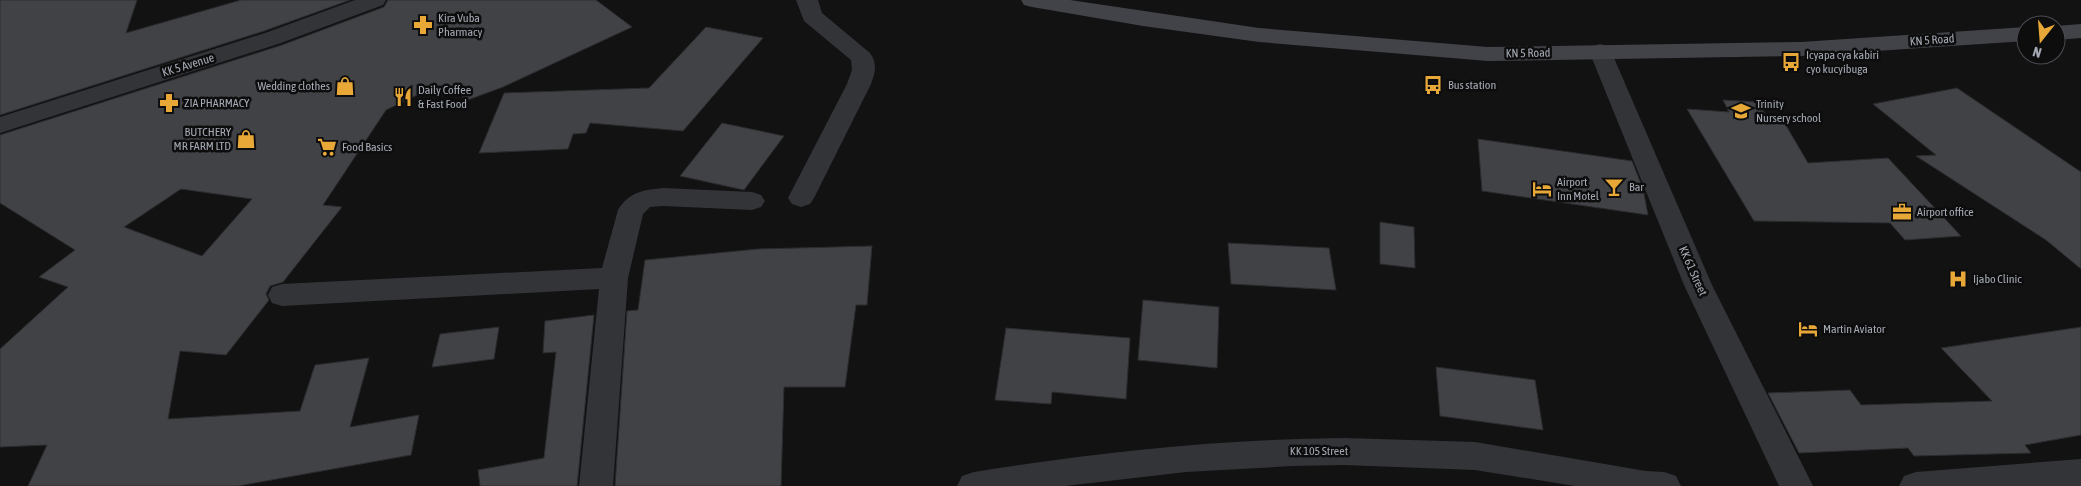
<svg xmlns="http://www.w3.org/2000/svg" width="2081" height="486" font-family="'Asap Condensed',sans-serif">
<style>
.building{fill:#414246;stroke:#2c2c2f;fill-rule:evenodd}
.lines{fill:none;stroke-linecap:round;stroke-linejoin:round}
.minor{fill:#333438;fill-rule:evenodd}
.secondary{fill:#414348;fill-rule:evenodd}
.labels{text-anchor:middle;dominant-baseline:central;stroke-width:5;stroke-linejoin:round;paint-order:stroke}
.poi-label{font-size:12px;fill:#a4a9b3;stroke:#0d0d0e;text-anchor:start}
.street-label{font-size:12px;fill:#a4a9b3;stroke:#0d0d0e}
</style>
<rect width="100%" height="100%" fill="#121213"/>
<!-- building -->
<g class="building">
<polygon points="0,0 137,0 126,33 241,0 350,0 264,31 0,115"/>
<path d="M 388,0 L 596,0 L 632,27 L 503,87 L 465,101 L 458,89 L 442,95 L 436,86 L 386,110 L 323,205 L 342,207 L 283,282 L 270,286 L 266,294 L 269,300 L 226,355 L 180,351 L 168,419 L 300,411 L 315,365 L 369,358 L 350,427 L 419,415 L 411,455 L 238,486 L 28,486 L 47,445 L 0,447 L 0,349 L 68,287 L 39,277 L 75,250 L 0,203 L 0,135 L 282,45 L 384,7 ZM 181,189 L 252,199 L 202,256 L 124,227 Z"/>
<polygon points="706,27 763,38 683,131 590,123 586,133 573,134 568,149 479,153 504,93 649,88"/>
<polygon points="1957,88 2081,172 2081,269 2046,240 1916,156 1936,155 1873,104"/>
<polygon points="1723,100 1758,102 1767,117 1781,117 1808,163 1888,158 1961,236 1905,240 1890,223 1754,221 1687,109 1729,112"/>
<polygon points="722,123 784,136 744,190 680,176"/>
<polygon points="1478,139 1632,161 1643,189 1648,215 1482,191"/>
<polygon points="1380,222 1414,227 1415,268 1380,264"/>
<polygon points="1228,243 1329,248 1336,290 1231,284"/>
<polygon points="872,246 867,305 856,305 845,387 784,387 781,486 615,486 627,311 638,310 645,260 758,249"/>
<polygon points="1143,300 1219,307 1217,368 1138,360"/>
<polygon points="594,315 577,486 480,486 478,470 544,458 556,352 543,353 545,321"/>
<polygon points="499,327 494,359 432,367 440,334"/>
<polygon points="2081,327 2081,435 2025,445 2031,453 1914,456 1908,448 1799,453 1768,393 1850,390 1861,405 1992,401 1941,348"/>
<polygon points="1006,328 1130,338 1126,399 1052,392 1051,404 995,400"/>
<polygon points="1436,367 1535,380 1543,430 1440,416"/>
</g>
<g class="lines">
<!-- minor -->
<g class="minor">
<polygon points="355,0 386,0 383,5 281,43 0,133 0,117 265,33"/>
<path d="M 796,0 L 818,0 L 822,13 L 870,53 C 878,64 875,73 871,84 L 814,198 L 810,204 L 801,207 L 792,204 L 788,198 L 847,84 L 852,70 L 851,60 L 804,21 Z"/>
<polygon points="1600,44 1608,46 1611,51 1712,285 1813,486 1779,486 1684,285 1589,51 1592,46"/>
<path d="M 663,188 L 752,192 L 761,195 L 765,201 L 761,207 L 752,210 L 663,206 L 650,207 L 643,214 L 628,278 L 613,486 L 579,486 L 599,289 L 282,306 L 272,303 L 268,295 L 272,287 L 282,284 L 602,268 L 618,210 C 629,192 643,190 663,188 Z"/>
<path d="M 1345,438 L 1475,442 L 1646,471 L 1664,472 L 1676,476 L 1681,486 L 1575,486 L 1475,470 L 1345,465 L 1292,466 L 1186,472 L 1065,486 L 957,486 L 962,476 L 974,472 C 1097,452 1220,439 1345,438 Z"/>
<polygon points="2081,459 2081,486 1899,486 1904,476 1916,472"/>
</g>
<!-- secondary -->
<g class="secondary">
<polygon points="1021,0 1070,0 1259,28 1488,47 1801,42 2026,27 2026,41 1801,56 1488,61 1259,42 1143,26 1032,7 1024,5"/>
<polygon points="2081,24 2081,38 2056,40 2056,26"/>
</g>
</g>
<!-- icons -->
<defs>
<g id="pharmacy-bare" transform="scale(1.5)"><path d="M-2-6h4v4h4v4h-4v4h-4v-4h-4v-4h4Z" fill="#e7a837" stroke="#0d0d0e" stroke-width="2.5" paint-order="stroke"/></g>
<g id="bus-bare" transform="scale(1.5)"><path d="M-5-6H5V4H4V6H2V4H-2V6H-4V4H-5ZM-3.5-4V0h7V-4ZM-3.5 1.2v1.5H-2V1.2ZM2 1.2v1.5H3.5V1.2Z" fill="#e7a837" stroke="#0d0d0e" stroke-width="2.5" paint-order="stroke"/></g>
<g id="shop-bare" transform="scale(1.5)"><path d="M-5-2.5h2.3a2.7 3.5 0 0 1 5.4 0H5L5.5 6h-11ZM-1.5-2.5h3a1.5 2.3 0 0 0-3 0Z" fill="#e7a837" stroke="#0d0d0e" stroke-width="2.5" paint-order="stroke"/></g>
<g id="restaurant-bare" transform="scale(1.5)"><path d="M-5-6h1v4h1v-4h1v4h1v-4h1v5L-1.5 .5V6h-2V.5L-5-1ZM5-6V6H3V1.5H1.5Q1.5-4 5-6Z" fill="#e7a837" stroke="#0d0d0e" stroke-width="2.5" paint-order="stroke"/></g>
<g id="school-bare" transform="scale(1.5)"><path d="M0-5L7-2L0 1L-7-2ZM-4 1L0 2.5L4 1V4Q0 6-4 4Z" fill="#e7a837" stroke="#0d0d0e" stroke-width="2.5" paint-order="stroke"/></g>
<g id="supermarket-bare" transform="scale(1.5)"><path d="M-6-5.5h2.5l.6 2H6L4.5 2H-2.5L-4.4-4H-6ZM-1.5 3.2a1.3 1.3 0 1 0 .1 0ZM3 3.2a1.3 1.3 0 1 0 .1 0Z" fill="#e7a837" stroke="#0d0d0e" stroke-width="2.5" paint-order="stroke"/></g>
<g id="bar-bare" transform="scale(1.5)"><path d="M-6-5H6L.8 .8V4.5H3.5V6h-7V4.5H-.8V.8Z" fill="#e7a837" stroke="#0d0d0e" stroke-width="2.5" paint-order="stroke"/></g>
<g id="hotel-bare" transform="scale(1.5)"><path d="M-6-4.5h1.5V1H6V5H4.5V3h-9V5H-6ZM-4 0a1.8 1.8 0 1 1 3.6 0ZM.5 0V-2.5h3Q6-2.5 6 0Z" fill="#e7a837" stroke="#0d0d0e" stroke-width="2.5" paint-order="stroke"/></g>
<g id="office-bare" transform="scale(1.5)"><path d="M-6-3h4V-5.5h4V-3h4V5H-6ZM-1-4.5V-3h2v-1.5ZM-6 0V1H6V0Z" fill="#e7a837" stroke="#0d0d0e" stroke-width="2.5" paint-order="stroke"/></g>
<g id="hospital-bare" transform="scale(1.5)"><path d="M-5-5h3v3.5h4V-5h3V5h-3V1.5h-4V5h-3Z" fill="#e7a837" stroke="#0d0d0e" stroke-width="2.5" paint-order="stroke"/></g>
</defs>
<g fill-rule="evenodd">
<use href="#pharmacy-bare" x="423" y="25"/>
<use href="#bus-bare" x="1791" y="62"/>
<use href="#bus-bare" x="1433" y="85"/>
<use href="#shop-bare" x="345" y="86"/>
<use href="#restaurant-bare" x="403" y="97"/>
<use href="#pharmacy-bare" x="169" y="103"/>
<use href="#school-bare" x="1741" y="111"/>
<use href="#shop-bare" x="246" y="139"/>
<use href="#supermarket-bare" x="327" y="147"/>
<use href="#bar-bare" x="1614" y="187"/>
<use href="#hotel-bare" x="1542" y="189"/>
<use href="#office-bare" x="1902" y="212"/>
<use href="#hospital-bare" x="1958" y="279"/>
<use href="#hotel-bare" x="1808" y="329"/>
</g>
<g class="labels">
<!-- poi labels -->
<g class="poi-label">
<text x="438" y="18">Kira Vuba<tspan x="438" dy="14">Pharmacy</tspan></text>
<text x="1806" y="55">Icyapa cya kabiri<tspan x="1806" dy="14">cyo kucyibuga</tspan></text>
<text x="1448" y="85">Bus station</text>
<text x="330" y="86" text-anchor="end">Wedding clothes</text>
<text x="418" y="90">Daily Coffee<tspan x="418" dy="14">&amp; Fast Food</tspan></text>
<text x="184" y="103">ZIA PHARMACY</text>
<text x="1756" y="104">Trinity<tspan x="1756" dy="14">Nursery school</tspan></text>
<text x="231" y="132" text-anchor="end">BUTCHERY<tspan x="231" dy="14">MR FARM LTD</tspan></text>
<text x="342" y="147">Food Basics</text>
<text x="1557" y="182">Airport<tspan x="1557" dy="14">Inn Motel</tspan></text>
<text x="1629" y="187">Bar</text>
<text x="1917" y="212">Airport office</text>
<text x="1973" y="279">Ijabo Clinic</text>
<text x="1823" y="329">Martin Aviator</text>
</g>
<!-- street labels -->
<g class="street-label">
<text transform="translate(1932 40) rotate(-4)">KN 5 Road</text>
<text transform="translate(1528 53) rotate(-1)">KN 5 Road</text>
<text transform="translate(188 65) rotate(-17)">KK 5 Avenue</text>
<text transform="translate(1693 271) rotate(66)">KK 61 Street</text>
<text x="1319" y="451">KK 105 Street</text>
</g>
</g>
<!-- north arrow -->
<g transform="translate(2041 40) rotate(197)"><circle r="24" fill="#0d0d0e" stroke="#494b50"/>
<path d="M0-4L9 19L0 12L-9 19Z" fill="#e7a837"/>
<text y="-8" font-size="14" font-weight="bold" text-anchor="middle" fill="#a4a9b3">N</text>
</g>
</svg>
